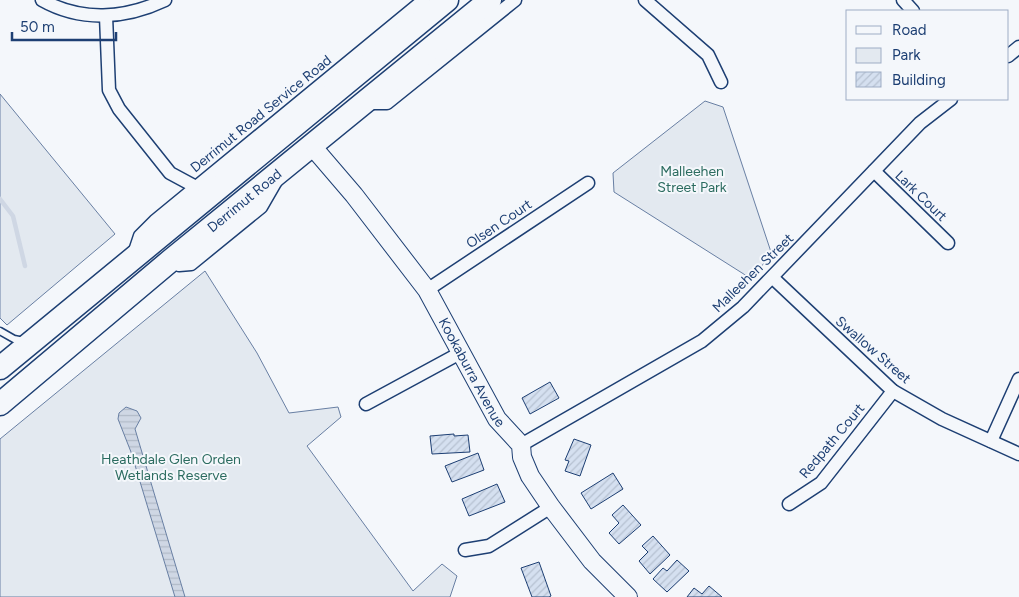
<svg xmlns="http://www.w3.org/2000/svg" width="1019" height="597" font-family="Figtree,sans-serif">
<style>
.park{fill:#e3e9f0;stroke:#687fa3}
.water{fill:url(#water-rules);stroke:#687fa3}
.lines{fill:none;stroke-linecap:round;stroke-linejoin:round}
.stream{stroke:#cfd7e4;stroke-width:4.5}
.building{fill:url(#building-hatch);stroke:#1d3f73}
.lane-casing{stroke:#1d3f73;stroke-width:9}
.street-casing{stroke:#1d3f73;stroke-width:15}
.secondary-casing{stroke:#1d3f73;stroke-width:20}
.highway-casing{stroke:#1d3f73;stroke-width:25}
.lane{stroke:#f4f7fb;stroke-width:6}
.street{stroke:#f4f7fb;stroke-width:12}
.secondary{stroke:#f4f7fb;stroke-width:18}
.highway{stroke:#f4f7fb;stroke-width:22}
.labels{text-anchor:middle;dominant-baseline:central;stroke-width:4;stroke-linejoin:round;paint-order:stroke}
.street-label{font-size:14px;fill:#1d3f73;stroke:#f4f7fb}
.park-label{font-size:14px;fill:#2c6c60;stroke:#f4f7fb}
</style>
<defs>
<pattern id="water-rules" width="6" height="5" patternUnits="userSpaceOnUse" patternTransform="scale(1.25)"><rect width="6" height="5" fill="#cfd7e4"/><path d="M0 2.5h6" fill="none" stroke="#b1bac7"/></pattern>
<pattern id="building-hatch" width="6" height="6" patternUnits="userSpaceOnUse" patternTransform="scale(1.25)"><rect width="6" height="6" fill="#d5e0f0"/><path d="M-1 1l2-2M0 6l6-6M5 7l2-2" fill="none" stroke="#b6c1d1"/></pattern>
</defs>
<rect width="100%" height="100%" fill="#f4f7fb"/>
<!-- park -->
<g class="park">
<polygon points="0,94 115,234 7,325 0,318"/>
<polygon points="705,101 723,107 772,255 750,278 614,192 613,173"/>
<polygon points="205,271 257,353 289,413 338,407 341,417 307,446 413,591 442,564 457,576 450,597 0,597 0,439"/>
</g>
<!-- water -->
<polygon class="water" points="126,407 137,411 141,418 135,429 185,597 175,597 131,452 118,419 119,413"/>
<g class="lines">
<!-- stream -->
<polyline class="stream" points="0,199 13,216 25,266"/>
</g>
<!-- building -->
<g class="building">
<polygon points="550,382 559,398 530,414 522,398"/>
<polygon points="454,434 454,436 468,435 470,452 432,454 430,436"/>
<polygon points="574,439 591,445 580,476 565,471 569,461 565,460"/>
<polygon points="478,453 484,470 452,482 445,466"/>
<polygon points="613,473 623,489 591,509 581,493"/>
<polygon points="497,484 505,502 469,516 462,499"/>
<polygon points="623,505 641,525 619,544 609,533 619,523 612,515"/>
<polygon points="653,536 670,555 650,574 639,561 648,552 642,546"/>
<polygon points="677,560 689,571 667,592 653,579 663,568 667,571"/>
<polygon points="539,562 551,596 549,597 532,597 521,568"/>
<polygon points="709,586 722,597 687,597 694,588 702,594"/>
</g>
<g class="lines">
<!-- lane casing -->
<g class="lane-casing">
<polyline id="lane" points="0,331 14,339 24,341"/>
</g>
<!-- street casing -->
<g class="street-casing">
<g id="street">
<path d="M 42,0 C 81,22 125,19 165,0"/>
<polyline points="645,0 708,55 721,82"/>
<polyline points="903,0 913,11"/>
<polyline points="106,16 109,90 119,109 170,173 196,187"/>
<polyline points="1008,56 1019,47"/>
<polyline points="364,103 387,103 515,0"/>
<polyline points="874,171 948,243"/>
<polyline points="134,254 140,236 155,221 424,0"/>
<polyline points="170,261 179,265 191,264 261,207 276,181"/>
<polyline points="773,278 893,391 942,419 1019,454"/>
<polyline points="427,290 588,183"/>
<polyline points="366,404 462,352"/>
<polyline points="991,441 1019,379"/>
<polyline points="521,445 702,341 743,307 920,123 951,99"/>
<polyline points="789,504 821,483 893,391"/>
<polyline points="465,550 489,546 551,507"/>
</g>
</g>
<!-- secondary casing -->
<g class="secondary-casing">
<g id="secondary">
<path id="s1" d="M 312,146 L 354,195 L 427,290 L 497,419 L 521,445 L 522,457 L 530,476 L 551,507 L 592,561 L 628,597"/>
</g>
</g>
<!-- highway casing -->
<g class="highway-casing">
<g id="highway">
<polyline points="0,368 447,0"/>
<path id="s2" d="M 0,404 L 170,261 L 490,0"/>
</g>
</g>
<!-- lane -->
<use href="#lane" class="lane"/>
<!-- street -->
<use href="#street" class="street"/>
<!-- secondary -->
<use href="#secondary" class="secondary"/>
<!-- highway -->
<use href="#highway" class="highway"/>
</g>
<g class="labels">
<!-- street labels -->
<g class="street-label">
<text transform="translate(261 114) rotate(-39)">Derrimut Road Service Road</text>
<text transform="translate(921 196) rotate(44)">Lark Court</text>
<text stroke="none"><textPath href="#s2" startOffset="318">Derrimut Road</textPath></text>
<text transform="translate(499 224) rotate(-34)">Olsen Court</text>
<text transform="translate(753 273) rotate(-44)">Malleehen Street</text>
<text transform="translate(873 350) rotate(41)">Swallow Street</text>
<text stroke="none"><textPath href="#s1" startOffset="278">Kookaburra Avenue</textPath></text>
<text transform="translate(832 441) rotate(-50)">Redpath Court</text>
</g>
<!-- park labels -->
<g class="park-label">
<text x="692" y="171">Malleehen<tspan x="692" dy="16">Street Park</tspan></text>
<text x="171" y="459">Heathdale Glen Orden<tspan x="171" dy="16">Wetlands Reserve</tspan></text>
</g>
</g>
<!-- legend -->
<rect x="846" y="10" width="162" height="90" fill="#f4f7fb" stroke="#9eadc5"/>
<rect x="856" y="26" width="25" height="8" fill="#f4f7fb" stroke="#9eadc5"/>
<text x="892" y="35" font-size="15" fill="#1d3f73">Road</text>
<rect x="856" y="48" width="25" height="15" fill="#e3e9f0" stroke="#9eadc5"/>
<text x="892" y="60" font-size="15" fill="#1d3f73">Park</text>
<rect x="856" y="72" width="25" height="15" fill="url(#building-hatch)" stroke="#9eadc5"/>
<text x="892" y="85" font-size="15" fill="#1d3f73">Building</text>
<!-- scale -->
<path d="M12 32v8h104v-8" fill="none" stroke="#1d3f73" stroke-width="2.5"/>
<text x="20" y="32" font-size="15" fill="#1d3f73" stroke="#f4f7fb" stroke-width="4" paint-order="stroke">50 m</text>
</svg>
